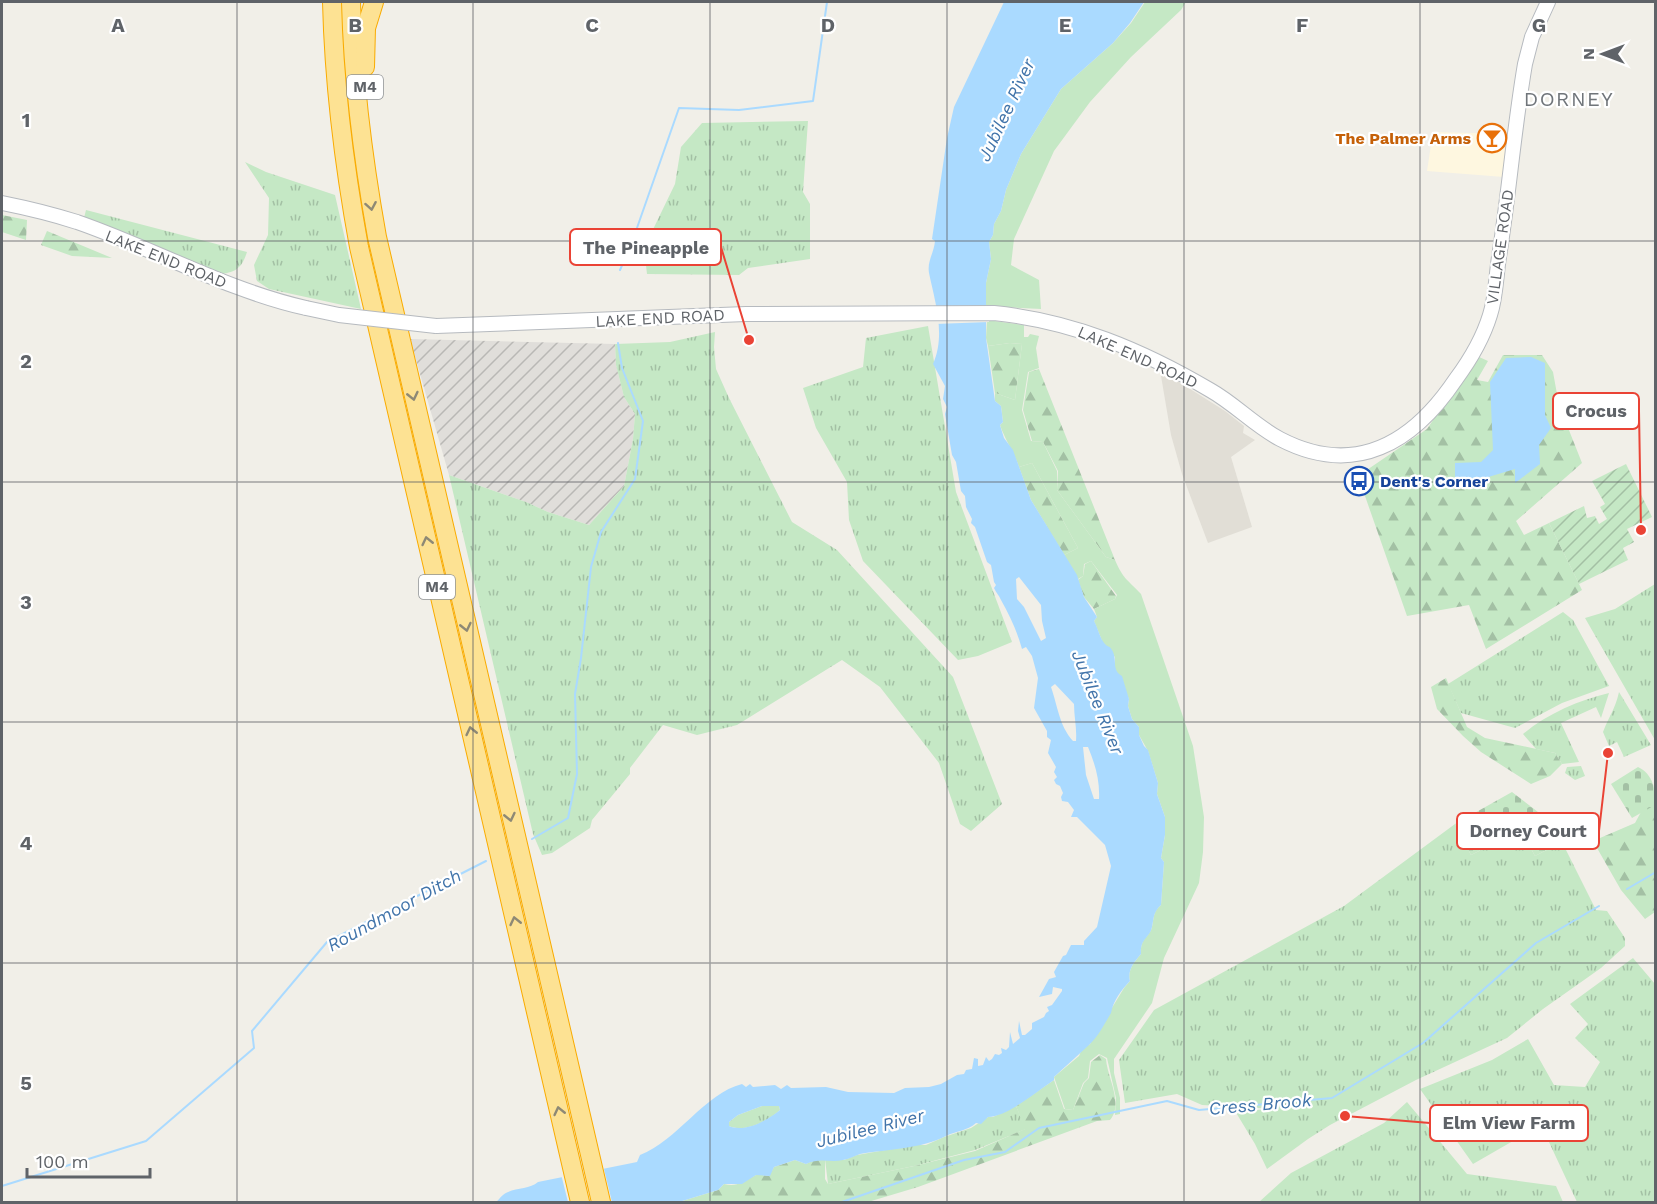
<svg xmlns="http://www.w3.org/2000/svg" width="1657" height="1204" font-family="'Work Sans',sans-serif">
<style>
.commercial{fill:#fef7e0}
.industrial{fill:url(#industrial-furrows)}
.education{fill:#e1ded6}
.grass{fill:url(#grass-tufts)}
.forest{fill:url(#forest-firs)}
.cemetery{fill:url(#cemetery-stones)}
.park{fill:#c5e8c5}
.garden{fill:url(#garden-furrows)}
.water{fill:#aadaff;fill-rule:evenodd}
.pier{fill:#f1efe8}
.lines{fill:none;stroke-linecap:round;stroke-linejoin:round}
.stream{stroke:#aadaff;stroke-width:2}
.secondary-casing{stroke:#b6babf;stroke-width:16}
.motorway-casing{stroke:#f9ab00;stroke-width:20}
.secondary{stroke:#fff;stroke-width:14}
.motorway{stroke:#fde293;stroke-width:18}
.secondary-bridge-casing{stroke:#b6babf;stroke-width:16;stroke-linecap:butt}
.secondary-bridge{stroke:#fff;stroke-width:14}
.oneway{stroke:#8e8975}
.grid{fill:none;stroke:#5f6368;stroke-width:1.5;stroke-opacity:0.55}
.labels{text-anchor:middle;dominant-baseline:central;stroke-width:4.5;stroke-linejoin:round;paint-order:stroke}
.shield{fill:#fff;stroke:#8f9295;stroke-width:1.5}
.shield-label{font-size:15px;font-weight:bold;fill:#5f6368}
.food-label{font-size:16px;font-weight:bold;fill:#c56008;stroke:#fff;text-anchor:end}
.street-label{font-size:16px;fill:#5f6368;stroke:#fff}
.transit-label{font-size:16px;font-weight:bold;fill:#164399;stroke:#fff;text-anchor:start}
.water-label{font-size:18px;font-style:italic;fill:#4174aa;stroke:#fff}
.quarter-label{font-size:20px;letter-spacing:1.5px;fill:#70757a;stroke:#fff}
.grid-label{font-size:20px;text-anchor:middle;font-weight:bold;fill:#5f6368;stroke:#fff;stroke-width:4.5;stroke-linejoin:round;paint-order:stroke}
.leader{fill:none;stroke:#ea4335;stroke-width:2}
.callout-dot{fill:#ea4335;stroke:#fff;stroke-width:2}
.callout{fill:#fff;stroke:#ea4335;stroke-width:2}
.callout-label{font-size:18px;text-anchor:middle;font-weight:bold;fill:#5f6368}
</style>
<defs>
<pattern id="industrial-furrows" width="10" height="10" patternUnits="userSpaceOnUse" patternTransform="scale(1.5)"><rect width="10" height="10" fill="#e0deda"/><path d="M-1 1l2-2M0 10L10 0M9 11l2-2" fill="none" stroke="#b9b8b5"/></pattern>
<pattern id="grass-tufts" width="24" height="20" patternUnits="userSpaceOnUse" patternTransform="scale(1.5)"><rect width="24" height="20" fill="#c5e8c5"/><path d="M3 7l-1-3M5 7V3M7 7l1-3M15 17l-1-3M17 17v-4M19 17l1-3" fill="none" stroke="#a3c0a4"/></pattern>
<pattern id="forest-firs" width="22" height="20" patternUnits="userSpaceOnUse" patternTransform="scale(1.5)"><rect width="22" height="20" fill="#c5e8c5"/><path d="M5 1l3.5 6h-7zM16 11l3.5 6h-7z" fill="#a3c0a4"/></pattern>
<pattern id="cemetery-stones" width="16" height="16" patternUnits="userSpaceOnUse" patternTransform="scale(1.5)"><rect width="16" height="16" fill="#c5e8c5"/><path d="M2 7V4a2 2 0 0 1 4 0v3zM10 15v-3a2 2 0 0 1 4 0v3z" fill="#a3c0a4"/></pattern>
<pattern id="garden-furrows" width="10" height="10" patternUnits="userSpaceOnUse" patternTransform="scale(1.5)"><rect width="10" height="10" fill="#c5e8c5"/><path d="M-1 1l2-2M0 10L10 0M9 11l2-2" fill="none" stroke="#a3c0a4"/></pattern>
</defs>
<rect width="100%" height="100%" fill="#f1efe8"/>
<!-- commercial -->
<polygon class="commercial" points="1433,132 1508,134 1504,177 1427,171"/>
<!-- industrial -->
<polygon class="industrial" points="410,339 615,344 616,365 624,397 635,414 633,439 624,486 589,525 548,512 526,502 449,475"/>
<!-- education -->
<polygon class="education" points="1160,370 1225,411 1244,426 1243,433 1255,440 1231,457 1252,527 1208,543 1182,474 1171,435"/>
<!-- grass -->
<g class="grass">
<polygon points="808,121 803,192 810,204 810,259 748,268 739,275 647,274 644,248 675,184 681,147 702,123"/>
<polygon points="245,162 266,172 335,195 361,309 269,289 257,281 254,265 268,235 269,198"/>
<path d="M 86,210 L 247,252 C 242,267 237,272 221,274 L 84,218 Z"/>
<polygon points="928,326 956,492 1012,642 978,656 958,660 863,561 849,520 847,482 816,428 803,388 863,367 866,338"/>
<polygon points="715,332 714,347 716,369 729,398 792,522 837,550 953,677 1002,804 971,831 960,824 939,763 880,687 842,660 737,725 697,735 663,725 630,768 630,774 592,820 590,828 552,853 542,855 533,834 449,475 526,502 548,512 589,525 624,486 633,439 635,414 624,397 616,365 615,344 670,342"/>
<polygon points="1655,584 1655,740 1585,618 1615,609"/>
<polygon points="1563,612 1573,620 1609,686 1562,703 1515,728 1461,713 1448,684"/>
<path d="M 1619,692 L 1651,745 L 1624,757 L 1617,742 L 1609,746 L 1603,732 C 1609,716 1615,710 1619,692 Z"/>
<path d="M 1609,693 L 1601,718 L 1596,707 L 1561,723 L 1579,762 L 1562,764 L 1555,753 L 1536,749 L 1523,734 C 1547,714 1579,700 1609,693 Z"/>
<polygon points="1581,766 1585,776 1575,780 1565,773 1567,767"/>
<polygon points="1455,824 1471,855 1521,830 1535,856 1562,842 1596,910 1607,911 1625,938 1625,946 1601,968 1543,1009 1507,1038 1416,1080 1330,1125 1308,1139 1267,1169 1255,1144 1235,1111 1276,1109 1202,1105 1177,1094 1125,1103 1119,1060 1154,1010 1344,906"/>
<polygon points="1633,958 1655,984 1655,1202 1577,1202 1541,1125 1473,1164 1420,1089 1492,1060 1528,1039 1554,1085 1585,1087 1600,1062 1575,1038 1588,1024 1570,1004"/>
<polygon points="1407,1102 1467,1174 1556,1186 1563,1202 1259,1202 1291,1173 1384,1123"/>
<path d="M 762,1106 L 779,1106 L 780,1110 C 768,1121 745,1133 729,1126 L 729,1122 L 738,1115 Z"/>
<polygon points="1016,1106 1026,1129 975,1150 914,1166 828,1184 825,1159 844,1160 857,1155 914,1145 926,1145 944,1137 971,1128 988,1117 993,1117"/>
</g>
<!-- forest -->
<g class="forest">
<polygon points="2,215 27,220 26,240 2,232"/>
<polygon points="47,231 112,258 72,256 41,245"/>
<polygon points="1010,343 1022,344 1015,400 995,393 988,346"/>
<polygon points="1503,355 1542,355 1553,372 1559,405 1582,463 1516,521 1524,535 1549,523 1582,590 1486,649 1469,605 1407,616 1358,476 1427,429 1477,356 1488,361 1477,380 1488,382"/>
<polygon points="1039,369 1115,560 1106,557 1057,490 1058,471 1043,442 1032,441 1023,410 1029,372"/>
<polygon points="1032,463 1078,548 1064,555 1031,500 1019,467"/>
<polygon points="1091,561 1116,596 1115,599 1094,609 1084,597 1078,580 1083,576 1085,564"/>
<polygon points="1446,678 1467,727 1485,738 1555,753 1562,764 1550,776 1531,784 1481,752 1463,736 1437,709 1431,687"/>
<polygon points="1655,786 1655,912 1645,919 1621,890 1593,841 1635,823"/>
<path d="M 1100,1055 L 1106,1059 C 1107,1077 1124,1104 1110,1120 L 1097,1121 L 918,1187 L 868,1202 L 679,1202 L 718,1190 L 724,1184 C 737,1187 742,1182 754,1176 C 758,1174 764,1175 769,1176 L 774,1167 L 795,1160 L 806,1164 L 814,1160 L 825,1159 L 825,1179 L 828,1184 L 914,1166 L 975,1151 L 1025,1129 L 1016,1106 L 1054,1080 L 1064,1109 L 1073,1110 L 1084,1083 L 1089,1078 L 1091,1062 Z"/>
</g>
<!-- cemetery -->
<g class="cemetery">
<path d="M 1638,767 C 1653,774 1656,790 1655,805 L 1632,818 L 1611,784 Z"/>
<polygon points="1512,792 1551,822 1562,842 1535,856 1521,830 1471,855 1455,824"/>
</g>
<!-- park -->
<g class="park">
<polygon points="1145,2 1186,2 1181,10 1131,57 1090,102 1054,151 1014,239 1011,265 1039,280 1041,309 986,306 986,283 991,259 989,242 993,235 994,224 1001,211 1006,190 1021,154 1061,89 1113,43 1131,23"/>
<path d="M 987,320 L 1024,325 L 1024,337 L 1028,337 L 1030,334 L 1039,336 L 1036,348 L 1039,368 L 1028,372 L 1022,410 L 1031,441 L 1043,442 L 1057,471 L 1057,490 L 1106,557 L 1115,560 C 1123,579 1128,580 1141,594 L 1193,746 L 1204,817 L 1203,852 L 1199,883 L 1164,958 L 1152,1003 L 1114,1059 L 1114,1073 L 1120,1098 L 1120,1114 L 1115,1115 L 1116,1098 L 1107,1058 L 1099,1054 L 1090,1061 L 1088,1078 L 1083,1083 L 1073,1110 L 1065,1109 L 1054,1077 L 1079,1056 L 1082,1049 L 1090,1044 L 1124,988 L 1130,981 C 1127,971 1134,962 1141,954 C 1140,937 1150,937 1152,927 C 1154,918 1153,911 1161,905 L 1164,862 L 1161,858 L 1165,835 L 1165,817 L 1157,794 L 1158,783 L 1148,751 L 1139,735 L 1139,727 L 1132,719 L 1128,706 L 1129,699 L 1115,669 L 1115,657 L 1103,643 L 1094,621 L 1097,617 L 1094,609 L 1115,599 L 1117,595 L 1091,561 L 1084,564 L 1083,576 L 1078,579 L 1064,555 L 1078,548 L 1032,463 L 1019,467 C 1014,452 1005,440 1000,425 L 1003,422 L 1001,406 L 995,401 L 995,393 L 1015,400 L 1022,344 L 1010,343 L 988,346 L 986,338 Z"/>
</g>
<!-- garden -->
<polygon class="garden" points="1626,464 1652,517 1627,529 1634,542 1623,548 1628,560 1579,584 1549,523 1584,506 1587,518 1595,516 1599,524 1607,519 1600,507 1605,504 1592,481"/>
<!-- water -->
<g class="water">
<path d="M 1004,2 L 1144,2 L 1130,23 L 1113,43 L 1061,89 L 1021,154 L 1006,190 L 1001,211 L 994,224 L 993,235 L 989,242 L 991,259 L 986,283 L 986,338 L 995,401 L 1001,406 L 1003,422 L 1000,425 L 1004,438 L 1013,450 L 1031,500 L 1077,575 L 1084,597 L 1097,617 L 1094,621 C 1098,628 1100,639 1105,644 C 1109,648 1109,645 1112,650 C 1118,660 1111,670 1122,676 L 1129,699 L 1128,706 L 1132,719 L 1139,727 L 1139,735 L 1144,746 L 1148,750 L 1158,783 L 1157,794 L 1165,817 L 1165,835 L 1161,858 L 1164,862 L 1161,905 C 1153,912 1154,918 1152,927 C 1150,938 1140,938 1141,954 C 1134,962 1127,971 1130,981 C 1122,989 1113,1001 1111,1013 C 1105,1023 1098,1037 1089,1045 C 1078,1055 1066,1066 1054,1077 L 1054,1080 C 1037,1091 1009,1116 988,1117 L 981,1124 L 976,1123 C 967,1131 956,1131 946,1136 C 921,1149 889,1149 860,1154 C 854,1156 849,1159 843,1160 C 830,1163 820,1157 806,1164 L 795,1160 L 774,1167 L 770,1176 L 756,1175 L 742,1184 L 724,1184 L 718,1190 L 679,1202 L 496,1202 C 499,1200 500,1197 503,1195 C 513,1187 529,1190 538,1182 L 637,1162 L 640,1155 C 677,1141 705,1093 742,1084 L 746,1087 L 750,1084 L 753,1087 L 775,1085 L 781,1089 L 787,1085 L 791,1088 L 826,1087 L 848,1092 L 894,1093 L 905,1088 L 929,1087 L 941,1084 L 957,1075 L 964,1074 L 966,1070 L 972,1069 L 974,1058 L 978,1059 L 978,1066 L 983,1065 L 986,1057 L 989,1061 L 992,1059 L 995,1054 L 999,1055 L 1002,1053 L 1001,1048 L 1006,1050 L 1009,1047 L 1010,1032 L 1013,1044 L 1020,1038 L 1018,1031 L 1019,1021 L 1022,1035 L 1025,1035 L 1032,1029 L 1032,1023 L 1044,1017 L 1046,1013 L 1049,1011 L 1047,1007 L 1052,1005 L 1062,991 L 1062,989 L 1053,987 L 1052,994 L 1039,997 L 1049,979 L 1056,977 L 1054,972 L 1063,956 L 1066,955 L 1071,945 L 1084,945 L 1084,941 L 1097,927 L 1111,866 L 1105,845 L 1077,817 L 1071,817 L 1074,810 L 1068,802 L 1062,801 L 1061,797 L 1063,793 L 1060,786 L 1056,784 L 1054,780 L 1057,777 L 1054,772 L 1056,767 L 1048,753 L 1051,740 L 1047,737 L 1047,731 L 1034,708 L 1038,678 L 1032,656 L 1026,647 L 1022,649 C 1017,631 1010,616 1001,600 C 999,595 996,593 994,588 L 996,585 L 994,582 L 991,565 L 987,562 L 975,527 L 971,523 L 972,519 L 966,507 L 965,496 L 961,491 L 956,462 L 952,455 L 945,414 L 947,407 L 943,399 L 945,386 L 933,364 C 946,335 935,302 929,273 C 927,261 934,253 935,241 L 932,239 L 947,138 L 954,107 ZM 1019,577 L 1041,605 L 1042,621 L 1046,638 L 1041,641 L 1024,607 L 1017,599 L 1016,579 ZM 1055,684 L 1074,704 C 1074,717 1077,728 1076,741 L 1073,741 C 1059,725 1058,707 1051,687 ZM 1083,747 L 1088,747 C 1095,764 1100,780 1099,799 L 1094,799 L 1086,775 ZM 762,1106 L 779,1106 L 780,1110 C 768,1120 745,1133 729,1126 L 729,1122 L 738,1115 Z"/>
<polygon points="1531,357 1545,363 1545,415 1551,428 1539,445 1540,464 1515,483 1515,469 1485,478 1477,488 1463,478 1455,478 1455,463 1481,462 1493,450 1490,382 1506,358"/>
</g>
<!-- pier -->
<g class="pier">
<polygon points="989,308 989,322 935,324 934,309"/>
<polygon points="603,1165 612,1202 568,1202 561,1174"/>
</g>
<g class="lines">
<!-- stream -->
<g class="stream">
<polyline points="620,270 631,245 679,108 739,110 813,101 827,2"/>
<polyline points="532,839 568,818 577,774 575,694 581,658 591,567 601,532 635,479 643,421 622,368 618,343"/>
<polyline points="1627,889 1656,872"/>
<polyline points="2,1186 146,1141 254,1048 252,1031 327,942 486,861"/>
<polyline points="842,1202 964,1160 1005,1152 1039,1128 1167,1101 1199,1110 1332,1098 1423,1043 1536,943 1599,906"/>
</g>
<!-- secondary casing -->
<g class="secondary-casing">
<g id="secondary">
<path d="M 2,203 C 27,208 52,214 77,222 C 155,249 226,290 306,308"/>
<path d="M 436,326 L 746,314 L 994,313 C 1073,321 1142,350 1210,390 C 1235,404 1255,426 1280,439 C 1355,478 1413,443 1456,379 C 1470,360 1483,338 1490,315 C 1496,297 1496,276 1499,257 C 1509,193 1514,128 1525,64 L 1532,37 L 1548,2"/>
</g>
</g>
<!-- motorway casing -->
<g class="motorway-casing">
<g id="motorway">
<path d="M 332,2 C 334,84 344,165 359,247 L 580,1202"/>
<path d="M 351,2 C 353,81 363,159 377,237 L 601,1202"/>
<polyline points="365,67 366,28 374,2"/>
</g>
</g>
<!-- secondary -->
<use href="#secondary" class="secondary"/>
<!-- motorway -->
<use href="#motorway" class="motorway"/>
<!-- secondary-bridge casing -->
<g class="secondary-bridge-casing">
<polyline id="secondary-bridge" points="306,308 339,315 436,326"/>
</g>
<!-- secondary-bridge -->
<use href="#secondary-bridge" class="secondary-bridge"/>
</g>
<!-- one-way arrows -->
<defs><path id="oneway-chevron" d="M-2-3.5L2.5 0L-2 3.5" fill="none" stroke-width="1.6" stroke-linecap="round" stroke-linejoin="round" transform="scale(1.5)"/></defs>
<g class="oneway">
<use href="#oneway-chevron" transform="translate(371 206) rotate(80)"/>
<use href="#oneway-chevron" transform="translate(413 396) rotate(77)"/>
<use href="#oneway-chevron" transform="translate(427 541) rotate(-103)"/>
<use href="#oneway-chevron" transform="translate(466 627) rotate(77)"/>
<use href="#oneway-chevron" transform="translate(471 731) rotate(-103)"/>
<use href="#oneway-chevron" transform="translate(510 817) rotate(77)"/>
<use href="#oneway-chevron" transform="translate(515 921) rotate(-103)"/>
<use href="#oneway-chevron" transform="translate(559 1111) rotate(-103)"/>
</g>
<!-- grid -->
<path class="grid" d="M 237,2 L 237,1202M 473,2 L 473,1202M 710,2 L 710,1202M 947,2 L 947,1202M 1184,2 L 1184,1202M 1420,2 L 1420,1202M 2,241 L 1656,241M 2,482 L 1656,482M 2,722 L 1656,722M 2,963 L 1656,963"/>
<!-- icons -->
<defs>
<g id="bar-ring" transform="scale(1.5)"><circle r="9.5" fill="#fff" stroke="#e8710a" stroke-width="1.5"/><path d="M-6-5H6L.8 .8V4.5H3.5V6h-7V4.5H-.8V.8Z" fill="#e8710a"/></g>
<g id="bus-ring" transform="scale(1.5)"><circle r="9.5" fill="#fff" stroke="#1a4fb4" stroke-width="1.5"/><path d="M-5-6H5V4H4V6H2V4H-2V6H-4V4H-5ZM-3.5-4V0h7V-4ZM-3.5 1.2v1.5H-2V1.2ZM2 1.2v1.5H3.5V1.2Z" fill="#1a4fb4"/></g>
</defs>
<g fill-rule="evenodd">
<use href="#bar-ring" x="1492" y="138"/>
<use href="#bus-ring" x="1359" y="481"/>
</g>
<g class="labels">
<!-- shield labels -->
<g class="shield">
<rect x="347" y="75" width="36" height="24" rx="4.5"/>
<rect x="419" y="575" width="36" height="24" rx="4.5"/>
</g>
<g class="shield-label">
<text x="365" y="87">M4</text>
<text x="437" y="587">M4</text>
</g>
<!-- food labels -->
<g class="food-label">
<text x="1471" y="138">The Palmer Arms</text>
</g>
<!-- street labels -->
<g class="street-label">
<text transform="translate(1500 247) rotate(-82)">VILLAGE ROAD</text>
<text transform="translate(166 259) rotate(22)">LAKE END ROAD</text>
<text transform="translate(660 318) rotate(-3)">LAKE END ROAD</text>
<text transform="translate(1138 357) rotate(24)">LAKE END ROAD</text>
</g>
<!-- transit labels -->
<g class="transit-label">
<text x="1380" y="481">Dent's Corner</text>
</g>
<!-- water labels -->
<g class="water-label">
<text transform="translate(1006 110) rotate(-65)">Jubilee River</text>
<text transform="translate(1098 702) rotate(68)">Jubilee River</text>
<text transform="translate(394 910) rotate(-29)">Roundmoor Ditch</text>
<text transform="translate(1260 1104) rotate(-5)">Cress Brook</text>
<text transform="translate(870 1128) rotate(-14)">Jubilee River</text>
</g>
<!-- quarter labels -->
<g class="quarter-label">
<text x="1569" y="99">DORNEY</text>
</g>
</g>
<g class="grid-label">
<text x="118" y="32">A</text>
<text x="355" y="32">B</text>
<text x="592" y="32">C</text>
<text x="828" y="32">D</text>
<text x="1065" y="32">E</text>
<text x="1302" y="32">F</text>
<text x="1539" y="32">G</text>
<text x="26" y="127">1</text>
<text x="26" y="368">2</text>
<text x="26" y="609">3</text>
<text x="26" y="850">4</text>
<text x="26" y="1090">5</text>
</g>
<!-- callouts -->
<path class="leader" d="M749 340L721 247M1641 530L1639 411M1608 753L1599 831M1345 1116L1430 1123"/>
<g class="callout-dot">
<circle cx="749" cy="340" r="6"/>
<circle cx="1641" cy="530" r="6"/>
<circle cx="1608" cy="753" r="6"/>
<circle cx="1345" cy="1116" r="6"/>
</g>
<g class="callout">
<rect x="570" y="229" width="151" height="36" rx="6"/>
<rect x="1553" y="393" width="86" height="36" rx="6"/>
<rect x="1457" y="813" width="142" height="36" rx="6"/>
<rect x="1430" y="1105" width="158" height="36" rx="6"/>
</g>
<g class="callout-label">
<text x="646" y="254">The Pineapple</text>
<text x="1596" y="417">Crocus</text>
<text x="1528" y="837">Dorney Court</text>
<text x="1509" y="1129">Elm View Farm</text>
</g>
<!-- border -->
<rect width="1657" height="1204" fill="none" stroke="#5f6368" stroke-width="6"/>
<!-- north arrow -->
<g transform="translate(1603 54) rotate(270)" stroke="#ffffff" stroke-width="4.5" paint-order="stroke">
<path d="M0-4.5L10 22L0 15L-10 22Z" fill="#5f6368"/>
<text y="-9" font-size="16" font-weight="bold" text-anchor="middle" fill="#5f6368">N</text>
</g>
<!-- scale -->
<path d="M27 1168v9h123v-9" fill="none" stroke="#5f6368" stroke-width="3"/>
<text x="36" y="1168" font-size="18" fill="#5f6368" stroke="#ffffff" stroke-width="4.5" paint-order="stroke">100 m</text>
</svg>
